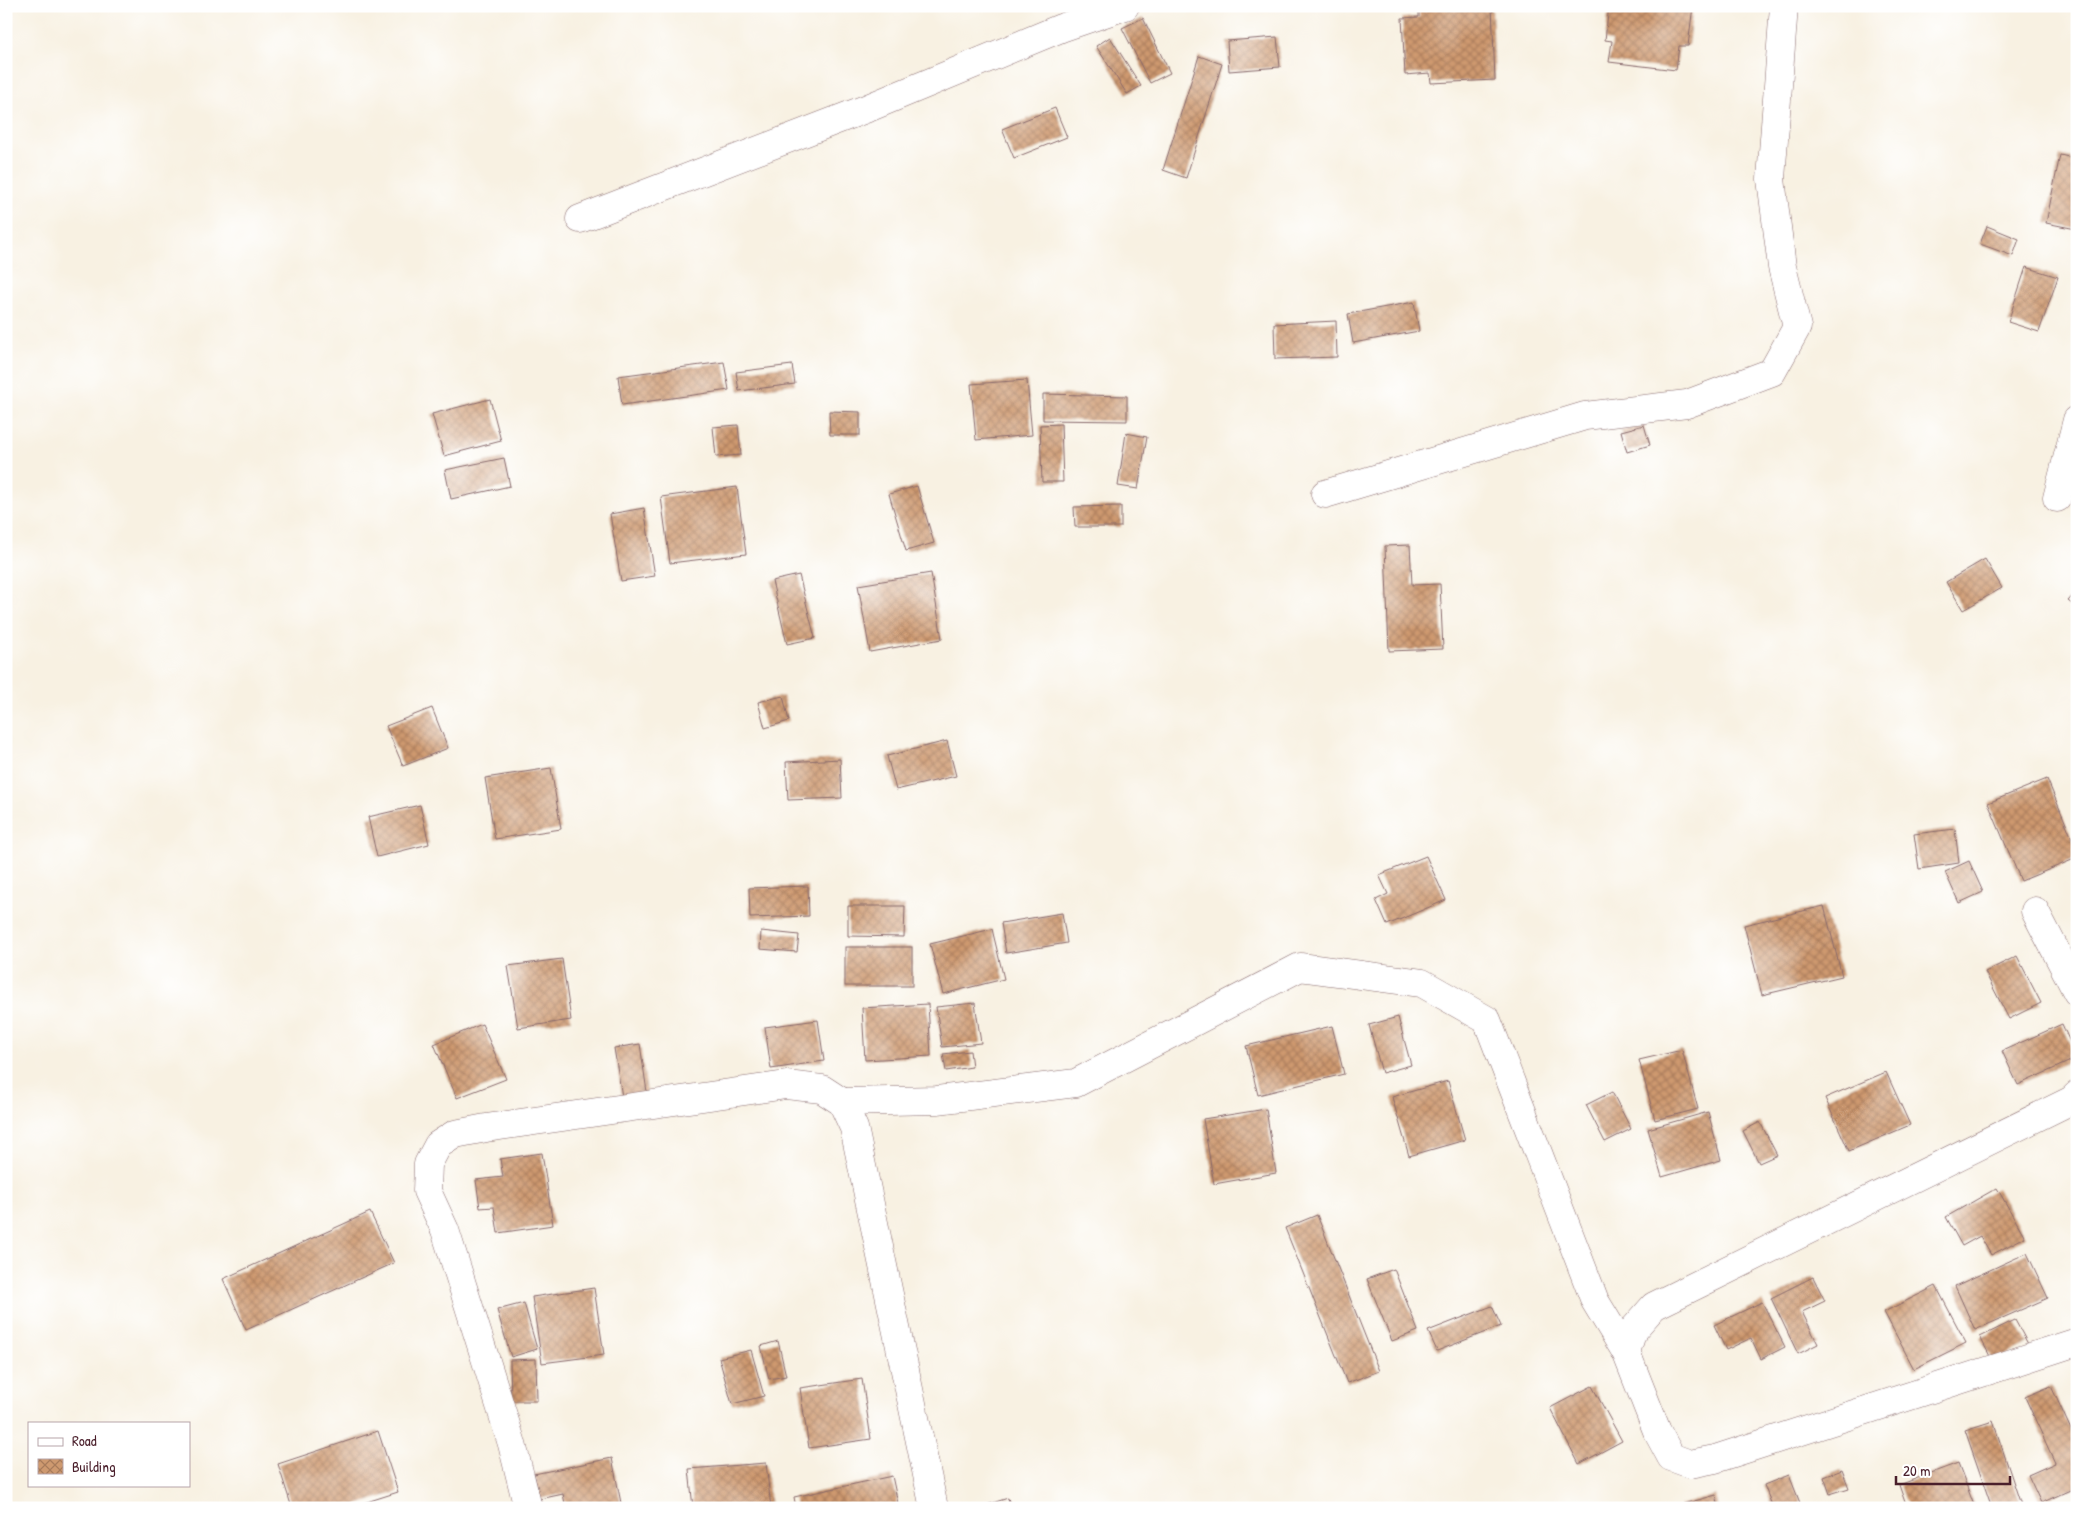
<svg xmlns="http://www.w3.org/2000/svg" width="2083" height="1514" font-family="'Patrick Hand',sans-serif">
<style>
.building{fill:url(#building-cross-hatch)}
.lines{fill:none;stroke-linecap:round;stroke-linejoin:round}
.minor-casing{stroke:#87686b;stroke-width:29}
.minor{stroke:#fff;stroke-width:28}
</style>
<defs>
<pattern id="building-cross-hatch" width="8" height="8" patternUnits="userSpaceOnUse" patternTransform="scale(1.25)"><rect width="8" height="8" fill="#ce996f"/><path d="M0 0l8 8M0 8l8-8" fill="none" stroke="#a97c5b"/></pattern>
</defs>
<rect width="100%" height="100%" fill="#fff"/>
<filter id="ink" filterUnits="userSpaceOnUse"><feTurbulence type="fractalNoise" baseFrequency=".02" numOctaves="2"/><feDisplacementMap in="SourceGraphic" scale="10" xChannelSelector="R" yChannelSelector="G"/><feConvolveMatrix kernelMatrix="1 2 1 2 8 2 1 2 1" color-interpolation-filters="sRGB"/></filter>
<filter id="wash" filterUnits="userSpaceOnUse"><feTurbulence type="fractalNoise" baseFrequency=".0096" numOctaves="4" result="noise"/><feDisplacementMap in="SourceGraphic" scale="20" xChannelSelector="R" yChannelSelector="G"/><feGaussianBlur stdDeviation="1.12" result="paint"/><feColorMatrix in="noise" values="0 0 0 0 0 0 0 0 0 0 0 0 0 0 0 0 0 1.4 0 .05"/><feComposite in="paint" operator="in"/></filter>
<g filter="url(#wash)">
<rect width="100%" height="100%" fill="#f8f1e2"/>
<g id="blocks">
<!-- building -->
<g class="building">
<polygon points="1419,6 1492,6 1495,80 1431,83 1430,73 1405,75 1402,18 1419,17"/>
<polygon points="1609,6 1693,6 1688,46 1679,46 1676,70 1609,62 1612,41 1605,40"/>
<polygon points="1143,18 1170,73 1150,83 1122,28"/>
<polygon points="1110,37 1141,86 1127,94 1096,46"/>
<polygon points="1277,37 1280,67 1229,71 1227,41"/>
<polygon points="1199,56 1222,64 1186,178 1163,170"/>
<polygon points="1055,108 1067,137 1014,158 1002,129"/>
<polygon points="2060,155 2077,159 2076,229 2046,223"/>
<polygon points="1987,226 2019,239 2013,256 1980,244"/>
<polygon points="2026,267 2058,277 2039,332 2008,322"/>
<polygon points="1414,302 1419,331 1353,343 1348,314"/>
<polygon points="1336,321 1337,357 1275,359 1274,324"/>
<polygon points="724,362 729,390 622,405 618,376"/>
<polygon points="792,365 795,384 739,391 736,372"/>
<polygon points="1027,380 1032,435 976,440 971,384"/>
<polygon points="1043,394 1127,396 1127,421 1043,420"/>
<polygon points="490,399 501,441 444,456 432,414"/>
<polygon points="829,411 860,412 860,435 830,435"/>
<polygon points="1061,424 1063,482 1042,482 1040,425"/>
<polygon points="738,425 741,455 716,457 713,427"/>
<polygon points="1644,425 1650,445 1627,452 1621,431"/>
<polygon points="1126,433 1147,437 1138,489 1118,486"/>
<polygon points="504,458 510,486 451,499 445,470"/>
<polygon points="917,486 934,543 906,551 889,494"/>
<polygon points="737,487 746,554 670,563 661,497"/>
<polygon points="1121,506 1121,527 1075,527 1074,507"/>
<polygon points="644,508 655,576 621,581 610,514"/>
<polygon points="1410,545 1412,585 1440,584 1443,649 1389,651 1385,546"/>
<polygon points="1985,559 2002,588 1963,610 1946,582"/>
<polygon points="931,573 942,639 870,652 858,585"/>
<polygon points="799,575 815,638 787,644 772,581"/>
<polygon points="2077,591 2077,608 2068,601"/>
<polygon points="783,696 789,721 765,728 758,702"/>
<polygon points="432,708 448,748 403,766 386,726"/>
<polygon points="947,741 956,776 896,790 887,756"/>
<polygon points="840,759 842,798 788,800 786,762"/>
<polygon points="551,768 561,829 495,839 485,778"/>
<polygon points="2047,779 2077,850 2077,858 2021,881 1988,803"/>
<polygon points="420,805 429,844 377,857 368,817"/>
<polygon points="1955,829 1959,863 1919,869 1914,834"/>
<polygon points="1426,856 1446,900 1387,925 1376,900 1388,894 1379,875"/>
<polygon points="1969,861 1983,892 1959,903 1945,872"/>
<polygon points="808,886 809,916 750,918 749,888"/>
<polygon points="848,906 905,906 904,937 848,936"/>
<polygon points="1824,906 1842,976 1762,995 1744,925"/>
<polygon points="1062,913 1067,943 1006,953 1001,923"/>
<polygon points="992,929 1004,979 943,994 930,944"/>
<polygon points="761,931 799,935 797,952 760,949"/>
<rect x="845" y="947" width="67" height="39"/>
<polygon points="2017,956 2041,1003 2009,1019 1985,972"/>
<polygon points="562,959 571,1020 518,1028 508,966"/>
<polygon points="975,1003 981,1043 942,1047 936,1007"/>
<polygon points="928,1004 931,1056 865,1060 862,1008"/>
<polygon points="1398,1017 1411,1065 1382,1073 1369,1025"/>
<polygon points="818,1020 824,1061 771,1069 765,1027"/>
<polygon points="482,1024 506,1079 457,1098 434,1044"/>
<polygon points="2062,1024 2077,1058 2018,1085 2002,1051"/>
<polygon points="1332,1026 1344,1074 1258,1095 1246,1046"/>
<polygon points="640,1044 648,1099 623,1103 614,1048"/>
<polygon points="1682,1050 1698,1109 1655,1120 1639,1060"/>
<polygon points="970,1051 972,1067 946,1071 943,1054"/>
<polygon points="1886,1072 1910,1125 1849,1151 1825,1098"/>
<polygon points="1448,1081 1465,1140 1409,1156 1392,1097"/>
<polygon points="1612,1092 1631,1129 1605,1142 1586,1105"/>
<polygon points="1266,1109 1276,1173 1214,1184 1203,1119"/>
<polygon points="1708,1112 1721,1160 1662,1177 1648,1129"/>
<polygon points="1760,1122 1777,1155 1759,1163 1743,1131"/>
<polygon points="542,1153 553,1225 498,1233 494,1207 480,1208 476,1180 503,1177 500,1159"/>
<polygon points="1997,1188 2025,1237 1991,1255 1980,1236 1962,1246 1946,1217"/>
<polygon points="370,1212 394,1263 246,1330 223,1279"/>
<polygon points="1317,1215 1379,1371 1347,1383 1285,1228"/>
<polygon points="2027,1253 2048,1298 1975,1330 1955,1286"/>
<polygon points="1394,1269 1418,1331 1392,1341 1367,1279"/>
<polygon points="1813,1277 1825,1301 1802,1312 1818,1344 1798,1354 1771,1298"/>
<polygon points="1936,1286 1966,1343 1914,1369 1884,1312"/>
<polygon points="594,1288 604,1355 542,1363 532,1297"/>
<polygon points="1762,1302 1785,1347 1761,1359 1751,1338 1726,1350 1714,1325"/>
<polygon points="524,1303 537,1349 511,1357 497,1310"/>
<polygon points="1492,1306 1501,1326 1437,1351 1428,1331"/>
<polygon points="2015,1320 2028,1344 1993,1362 1980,1337"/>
<polygon points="778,1341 786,1376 769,1379 761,1346"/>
<polygon points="751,1350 764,1396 732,1404 719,1358"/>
<polygon points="536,1359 537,1401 511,1401 510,1360"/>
<polygon points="862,1379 871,1439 809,1448 800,1388"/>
<polygon points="1592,1386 1622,1441 1579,1464 1550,1408"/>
<polygon points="2051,1386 2077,1443 2077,1487 2041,1503 2028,1475 2055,1463 2025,1397"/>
<polygon points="1993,1421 2022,1508 1992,1508 1965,1430"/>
<polygon points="378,1431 398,1492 348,1508 292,1508 278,1464"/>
<polygon points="612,1458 622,1508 566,1508 563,1494 540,1499 534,1474"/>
<polygon points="766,1463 771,1508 693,1508 689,1469"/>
<polygon points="1958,1463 1975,1508 1907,1508 1899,1485"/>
<polygon points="1842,1470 1849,1488 1830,1494 1824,1477"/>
<polygon points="1789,1475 1802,1508 1773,1508 1764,1485"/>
<polygon points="892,1476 899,1508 796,1508 794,1497"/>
<polygon points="1716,1495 1719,1508 1680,1508 1680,1505"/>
<polygon points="1008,1498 1011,1508 980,1508 980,1507"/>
</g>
</g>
</g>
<g filter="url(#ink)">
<use href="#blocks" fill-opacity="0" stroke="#87686b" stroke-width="1"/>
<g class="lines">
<!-- minor casing -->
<g class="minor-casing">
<g id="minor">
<polyline points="580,219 868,108 1061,28 1125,6"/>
<polyline points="1325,494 1585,416 1687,404 1772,372 1797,327 1782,267 1771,179 1784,6"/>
<polyline points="2057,498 2077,420"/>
<polyline points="2035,911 2077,992"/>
<polyline points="2077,1095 2072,1100 1654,1306 1633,1330 1626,1352 1657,1431 1671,1457 1690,1464 1715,1459 2077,1342"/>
<polyline points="842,1102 937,1100 1076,1083 1300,967 1422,983 1487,1020 1595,1301 1626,1352"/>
<polyline points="528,1508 512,1444 445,1230 427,1191 428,1164 438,1145 455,1134 486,1128 786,1085 822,1089 842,1102 854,1128 934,1508"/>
</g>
</g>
<!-- minor -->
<use href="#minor" class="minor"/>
</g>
</g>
<!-- margin -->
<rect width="2083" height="1514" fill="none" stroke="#fff" stroke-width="25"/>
<!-- legend -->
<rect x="28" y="1422" width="162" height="65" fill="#ffffff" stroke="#b7a5aa"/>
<rect x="38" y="1438" width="25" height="8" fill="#ffffff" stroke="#b7a5aa"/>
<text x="72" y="1446" font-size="15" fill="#4a1f2b">Road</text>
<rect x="38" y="1459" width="25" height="15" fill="url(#building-cross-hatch)" stroke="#b7a5aa"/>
<text x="72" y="1472" font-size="15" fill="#4a1f2b">Building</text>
<!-- scale -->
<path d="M1896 1476v8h114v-8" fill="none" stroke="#4a1f2b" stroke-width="2.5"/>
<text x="1903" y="1476" font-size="15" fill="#4a1f2b" stroke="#ffffff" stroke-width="4" paint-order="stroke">20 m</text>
</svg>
